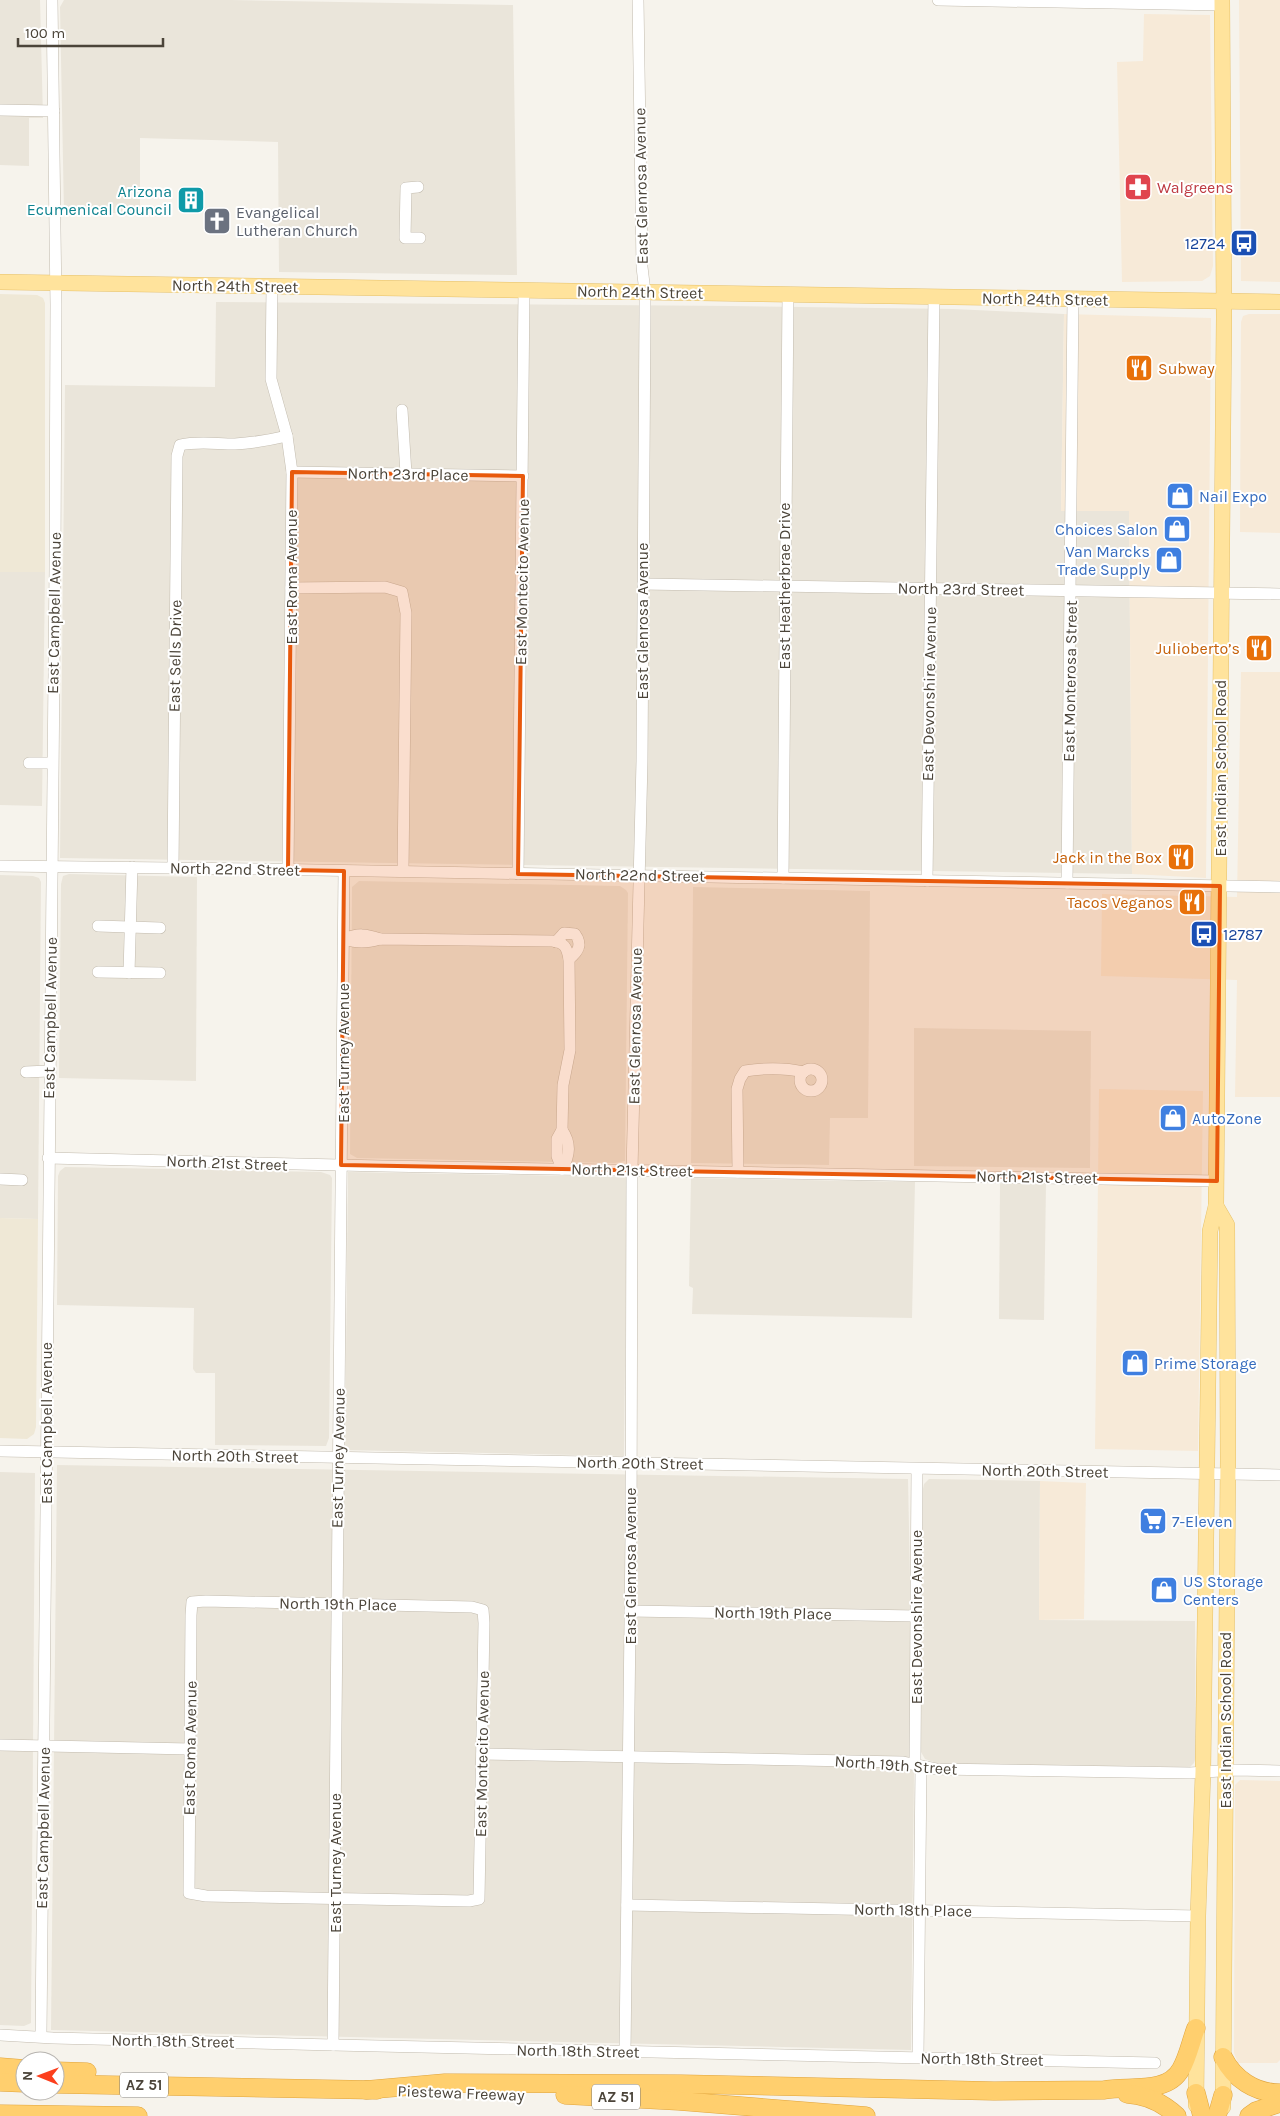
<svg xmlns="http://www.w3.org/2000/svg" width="1280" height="2116" font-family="Karla,sans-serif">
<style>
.residential{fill:#eae5da}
.commercial{fill:#f7ead8}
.education{fill:#efe8d6}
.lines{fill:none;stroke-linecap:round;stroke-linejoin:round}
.minor-casing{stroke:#c2bbae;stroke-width:12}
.major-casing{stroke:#e6c16a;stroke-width:16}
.highway-casing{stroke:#e0a43c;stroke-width:19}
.minor{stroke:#fff;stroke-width:11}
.major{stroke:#ffe39c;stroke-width:15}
.highway{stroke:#ffcf6e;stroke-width:18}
.marked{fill:#e8590c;fill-opacity:0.2;stroke:#e8590c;stroke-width:4;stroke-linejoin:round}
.labels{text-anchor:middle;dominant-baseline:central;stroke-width:4;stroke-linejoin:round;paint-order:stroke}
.shield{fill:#fff;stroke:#817c74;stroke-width:1}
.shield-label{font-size:15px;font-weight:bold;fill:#4b4439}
.street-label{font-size:16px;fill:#4b4439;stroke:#fff}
.health-label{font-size:16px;fill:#be3a42;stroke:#fff;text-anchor:start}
.culture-label{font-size:16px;fill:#0d838f;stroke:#fff;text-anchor:end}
.worship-label{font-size:16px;fill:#5b616d;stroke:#fff;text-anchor:start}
.transit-label{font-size:16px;fill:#164399;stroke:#fff;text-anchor:end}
.food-label{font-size:16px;fill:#c56008;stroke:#fff;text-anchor:end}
.shop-label{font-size:16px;fill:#366cbe;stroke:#fff;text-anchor:start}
</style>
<rect width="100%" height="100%" fill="#f6f3ec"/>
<!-- residential -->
<g class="residential">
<polygon points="0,0 40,0 43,118 29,118 29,166 0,165"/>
<polygon points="64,0 231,0 513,5 517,275 279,272 278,142 140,138 140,213 64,213 60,7"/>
<polygon points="216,302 731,306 953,309 1064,314 1061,511 1129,511 1132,874 60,858 65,385 215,387"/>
<polygon points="0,572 45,572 42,806 0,805"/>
<polygon points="69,874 197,877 196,1081 59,1078 61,884 63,876"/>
<polygon points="0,875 33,876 39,878 41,882 38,1219 0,1218"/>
<polygon points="359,881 620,886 626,890 628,893 625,1161 615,1163 357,1158 350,1154 352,887"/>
<polygon points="693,887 870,891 868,1118 830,1118 829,1165 691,1163"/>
<polygon points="914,1028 1091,1031 1090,1168 914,1166"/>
<polygon points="65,1167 321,1172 330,1175 332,1178 329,1438 326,1446 215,1445 215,1373 196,1373 193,1369 194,1308 57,1305 58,1176 60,1171"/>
<polygon points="348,1172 627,1177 624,1456 345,1450"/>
<polygon points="691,1178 915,1182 912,1318 692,1314 693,1288 689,1286"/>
<polygon points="1000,1184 1046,1184 1044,1320 999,1319"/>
<polygon points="57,1465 908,1479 914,1774 911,2050 51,2030"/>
<polygon points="0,1472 35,1473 31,2023 24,2026 0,2025"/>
<polygon points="929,1479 1040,1481 1039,1620 1195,1621 1196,1757 1194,1763 1190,1767 939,1764 925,1759 921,1752 923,1489 924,1484"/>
</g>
<!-- commercial -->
<g class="commercial">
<polygon points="1239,0 1280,0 1280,282 1241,281"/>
<polygon points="1144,14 1210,15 1213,266 1210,276 1202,281 1122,282 1117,62 1143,61"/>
<polygon points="1064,314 1211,318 1206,878 1132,874 1129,511 1061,511"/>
<polygon points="1249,314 1280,314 1280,533 1240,532 1241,322 1243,316"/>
<polygon points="1241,672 1280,672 1280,1097 1235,1097 1237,980 1101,976 1102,894 1237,897"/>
<polygon points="1099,1089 1203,1091 1198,1451 1095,1449"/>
<polygon points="1040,1481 1086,1483 1084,1619 1039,1620"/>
<polygon points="1240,1780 1280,1781 1280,2060 1277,2063 1238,2063 1234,2053 1235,1785"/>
</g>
<!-- education -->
<g class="education">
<polygon points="0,294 37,295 43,298 45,303 45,572 0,572"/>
<polygon points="0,1218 38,1219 36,1427 34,1434 27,1439 0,1438"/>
</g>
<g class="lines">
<!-- minor casing -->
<g class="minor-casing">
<g id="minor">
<polyline points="938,0 1222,5"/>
<polyline points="0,110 54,111"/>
<polyline points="418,187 406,188 405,238 420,238"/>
<polyline points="272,286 271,379 287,436 292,472 288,870"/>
<polyline points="402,410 406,474"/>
<polyline points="292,472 523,476"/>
<polyline points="643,584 1280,594"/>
<polyline points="291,588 385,587 402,592 406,613 403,871"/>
<polyline points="29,763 52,763"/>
<polyline points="0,866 261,869 1280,887"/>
<path d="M 173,867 L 177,456 L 180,445 C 198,441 216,444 235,444 C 253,443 270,440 287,436"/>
<polyline points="518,874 524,291"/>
<polyline points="783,878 788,294"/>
<polyline points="927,881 934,297"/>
<polyline points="1067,883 1073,299"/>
<polyline points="98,926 160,928"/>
<path d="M 344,939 C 357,943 366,943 380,939 L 552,941 C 564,942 567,947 569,959 L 570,1050 L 563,1085 L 562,1130 L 557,1139 L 557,1156 L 562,1169"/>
<path d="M 344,939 C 358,933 366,934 380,939"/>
<path d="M 556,942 L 564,933 L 575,934 C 583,945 578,952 569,959"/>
<polyline points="98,972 160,973"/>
<polyline points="129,973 132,867"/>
<circle cx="811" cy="1080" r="11"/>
<polyline points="26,1072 49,1071"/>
<polyline points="48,1158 382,1166 1217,1181"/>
<path d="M 562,1169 C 570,1156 571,1143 562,1130"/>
<path d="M 738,1172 L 737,1089 L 740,1079 L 745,1071 C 764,1068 786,1068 804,1072"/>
<polyline points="0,1179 22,1180"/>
<polyline points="0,1451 1280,1475"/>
<polygon points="206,1601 472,1607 483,1610 484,1623 479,1899 469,1901 206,1896 189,1893 191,1615 192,1602"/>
<polyline points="630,1611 916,1616"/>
<polyline points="0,1745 190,1749"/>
<polyline points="482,1754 902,1762 936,1769 1190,1773 1235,1770 1280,1771"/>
<polyline points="915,1764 917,1469"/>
<polyline points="627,1905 1198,1916"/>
<polyline points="0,2035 53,2038 333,2045 1155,2063"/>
<polyline points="41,2036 55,568 56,305 52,0"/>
<polyline points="333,2045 344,871"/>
<polyline points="625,2052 631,1537 632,1170 642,761 645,313 645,292 642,267 638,0"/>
<polyline points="918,2057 921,1766"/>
</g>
</g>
<!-- major casing -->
<g class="major-casing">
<g id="major">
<polyline points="0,282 1280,302"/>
<polyline points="1216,1206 1227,1225 1228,1459 1223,2107"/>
<polyline points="1196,2105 1198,1916 1203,1772 1210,1231 1216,1206 1224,317 1222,0"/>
</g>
</g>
<!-- highway casing -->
<g class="highway-casing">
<g id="highway">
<path d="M 1223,2057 C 1234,2079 1255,2093 1280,2093"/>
<polyline points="0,2067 25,2069"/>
<polyline points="55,2071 87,2072"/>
<polyline points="0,2082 25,2083"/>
<polyline points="55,2084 377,2090"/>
<path d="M 366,2090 L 445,2083 L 681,2084 L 994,2091 L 1104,2090 C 1128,2085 1167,2095 1181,2069 C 1188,2057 1191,2041 1196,2028"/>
<polyline points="1196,2093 1202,2116"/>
<path d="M 1127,2094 C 1146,2095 1163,2103 1177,2116"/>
<polyline points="565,2095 679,2101 866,2116"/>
<polyline points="0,2114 138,2116"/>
<polyline points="1217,2116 1223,2095"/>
<polyline points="1249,2116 1256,2111 1280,2103"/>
</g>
</g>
<!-- minor -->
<use href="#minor" class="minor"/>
<!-- major -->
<use href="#major" class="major"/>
<!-- highway -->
<use href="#highway" class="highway"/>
</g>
<!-- marked area -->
<path class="marked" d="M 292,472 L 523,476 L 518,874 L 1220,886 L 1217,1181 L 341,1165 L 344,871 L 288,870 Z"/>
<!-- icons -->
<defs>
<g id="pharmacy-square" transform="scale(1.4375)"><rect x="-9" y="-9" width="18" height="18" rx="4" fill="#e0444e" stroke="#fff"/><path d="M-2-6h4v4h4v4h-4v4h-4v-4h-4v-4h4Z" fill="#fff"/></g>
<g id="building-square" transform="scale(1.4375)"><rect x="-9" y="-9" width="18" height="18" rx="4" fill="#0f9aa8" stroke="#fff"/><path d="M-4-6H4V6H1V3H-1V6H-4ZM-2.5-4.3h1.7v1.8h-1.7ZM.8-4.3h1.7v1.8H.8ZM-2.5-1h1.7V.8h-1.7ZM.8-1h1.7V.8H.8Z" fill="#fff"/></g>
<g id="church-square" transform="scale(1.4375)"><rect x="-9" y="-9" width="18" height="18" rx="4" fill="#6b7280" stroke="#fff"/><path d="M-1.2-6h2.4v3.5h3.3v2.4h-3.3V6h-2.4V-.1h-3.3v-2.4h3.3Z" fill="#fff"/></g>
<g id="bus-square" transform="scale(1.4375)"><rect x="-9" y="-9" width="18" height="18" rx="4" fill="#1a4fb4" stroke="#fff"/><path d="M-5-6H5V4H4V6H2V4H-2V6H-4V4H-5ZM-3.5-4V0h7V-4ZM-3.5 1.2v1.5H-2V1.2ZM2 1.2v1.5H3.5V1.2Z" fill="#fff"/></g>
<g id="restaurant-square" transform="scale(1.4375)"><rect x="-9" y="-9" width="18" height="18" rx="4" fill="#e8710a" stroke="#fff"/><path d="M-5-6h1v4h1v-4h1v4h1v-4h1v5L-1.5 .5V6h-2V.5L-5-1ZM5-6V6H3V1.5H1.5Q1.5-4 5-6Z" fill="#fff"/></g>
<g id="shop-square" transform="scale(1.4375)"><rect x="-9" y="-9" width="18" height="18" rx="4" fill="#3f7fe0" stroke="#fff"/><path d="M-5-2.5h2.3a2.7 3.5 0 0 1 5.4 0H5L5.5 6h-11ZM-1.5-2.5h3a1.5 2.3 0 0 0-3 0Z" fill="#fff"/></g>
<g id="supermarket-square" transform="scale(1.4375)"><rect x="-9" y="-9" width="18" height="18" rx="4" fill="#3f7fe0" stroke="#fff"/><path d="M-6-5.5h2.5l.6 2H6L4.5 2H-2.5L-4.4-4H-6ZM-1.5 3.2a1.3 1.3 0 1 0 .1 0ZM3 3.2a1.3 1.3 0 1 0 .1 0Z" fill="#fff"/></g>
</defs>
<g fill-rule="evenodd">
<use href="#pharmacy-square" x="1138" y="187"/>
<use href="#building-square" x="191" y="200"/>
<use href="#church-square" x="217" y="221"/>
<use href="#bus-square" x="1244" y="243"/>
<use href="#restaurant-square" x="1139" y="368"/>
<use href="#shop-square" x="1180" y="496"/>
<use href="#shop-square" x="1177" y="529"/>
<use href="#shop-square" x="1169" y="560"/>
<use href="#restaurant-square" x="1259" y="648"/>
<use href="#restaurant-square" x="1181" y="857"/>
<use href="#restaurant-square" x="1192" y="902"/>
<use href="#bus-square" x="1204" y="934"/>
<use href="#shop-square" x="1173" y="1118"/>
<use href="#shop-square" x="1135" y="1363"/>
<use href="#supermarket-square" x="1153" y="1521"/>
<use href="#shop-square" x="1164" y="1590"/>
</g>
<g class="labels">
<!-- shield labels -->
<g class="shield">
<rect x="120" y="2072.5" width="48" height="25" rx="4"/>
<rect x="592" y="2084.5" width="48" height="25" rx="4"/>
</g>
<g class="shield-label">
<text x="144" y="2085">AZ 51</text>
<text x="616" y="2097">AZ 51</text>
</g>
<!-- street labels -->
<g class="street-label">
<text transform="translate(641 186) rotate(-91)">East Glenrosa Avenue</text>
<text transform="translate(235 286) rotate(1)">North 24th Street</text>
<text transform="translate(640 292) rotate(1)">North 24th Street</text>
<text transform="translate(1045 299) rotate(1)">North 24th Street</text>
<text transform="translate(408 474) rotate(1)">North 23rd Place</text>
<text transform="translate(291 577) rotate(-90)">East Roma Avenue</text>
<text transform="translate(522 582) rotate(-89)">East Montecito Avenue</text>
<text transform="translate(784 586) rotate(-90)">East Heatherbrae Drive</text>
<text transform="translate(961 589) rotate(1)">North 23rd Street</text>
<text transform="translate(54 613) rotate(-89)">East Campbell Avenue</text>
<text transform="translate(642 621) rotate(-90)">East Glenrosa Avenue</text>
<text transform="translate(175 656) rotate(-89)">East Sells Drive</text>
<text transform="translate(1070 681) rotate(-89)">East Monterosa Street</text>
<text transform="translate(929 694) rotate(-89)">East Devonshire Avenue</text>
<text transform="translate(1220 768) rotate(-90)">East Indian School Road</text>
<text transform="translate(235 869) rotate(1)">North 22nd Street</text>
<text transform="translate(640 875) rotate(1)">North 22nd Street</text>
<text transform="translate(50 1018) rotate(-89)">East Campbell Avenue</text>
<text transform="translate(635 1026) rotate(-89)">East Glenrosa Avenue</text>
<text transform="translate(343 1053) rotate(-90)">East Turney Avenue</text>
<text transform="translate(227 1163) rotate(2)">North 21st Street</text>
<text transform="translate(632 1170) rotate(1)">North 21st Street</text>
<text transform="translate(1037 1177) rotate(1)">North 21st Street</text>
<text transform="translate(46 1423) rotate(-90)">East Campbell Avenue</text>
<text transform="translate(235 1456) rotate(1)">North 20th Street</text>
<text transform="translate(338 1458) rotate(-89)">East Turney Avenue</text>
<text transform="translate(640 1463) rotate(1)">North 20th Street</text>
<text transform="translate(1045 1471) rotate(1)">North 20th Street</text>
<text transform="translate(630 1566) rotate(-90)">East Glenrosa Avenue</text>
<text transform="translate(338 1604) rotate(1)">North 19th Place</text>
<text transform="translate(773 1613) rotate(1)">North 19th Place</text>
<text transform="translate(916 1617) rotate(-90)">East Devonshire Avenue</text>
<text transform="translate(1225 1720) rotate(-90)">East Indian School Road</text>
<text transform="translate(190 1748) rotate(-89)">East Roma Avenue</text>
<text transform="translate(482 1754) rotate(-89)">East Montecito Avenue</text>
<text transform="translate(896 1765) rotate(4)">North 19th Street</text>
<text transform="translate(43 1828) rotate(-89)">East Campbell Avenue</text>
<text transform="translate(335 1863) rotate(-90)">East Turney Avenue</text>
<text transform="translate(913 1910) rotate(1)">North 18th Place</text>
<text transform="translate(173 2041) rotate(1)">North 18th Street</text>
<text transform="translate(578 2051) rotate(1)">North 18th Street</text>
<text transform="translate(982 2059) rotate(1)">North 18th Street</text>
<text transform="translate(461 2093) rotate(2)">Piestewa Freeway</text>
</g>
<!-- health labels -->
<g class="health-label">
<text x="1157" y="187">Walgreens</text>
</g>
<!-- culture labels -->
<g class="culture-label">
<text x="172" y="191">Arizona<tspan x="172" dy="18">Ecumenical Council</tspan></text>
</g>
<!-- worship labels -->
<g class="worship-label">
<text x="236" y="212">Evangelical<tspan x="236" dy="18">Lutheran Church</tspan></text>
</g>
<!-- transit labels -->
<g class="transit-label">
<text x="1225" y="243">12724</text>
<text x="1223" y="934" text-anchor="start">12787</text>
</g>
<!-- food labels -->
<g class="food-label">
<text x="1158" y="368" text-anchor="start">Subway</text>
<text x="1240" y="648">Julioberto’s</text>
<text x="1162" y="857">Jack in the Box</text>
<text x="1173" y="902">Tacos Veganos</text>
</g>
<!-- shop labels -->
<g class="shop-label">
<text x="1199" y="496">Nail Expo</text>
<text x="1158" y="529" text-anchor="end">Choices Salon</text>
<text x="1150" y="551" text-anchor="end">Van Marcks<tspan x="1150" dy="18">Trade Supply</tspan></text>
<text x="1192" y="1118">AutoZone</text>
<text x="1154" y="1363">Prime Storage</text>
<text x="1172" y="1521">7-Eleven</text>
<text x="1183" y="1581">US Storage<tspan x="1183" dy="18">Centers</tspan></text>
</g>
</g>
<!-- north arrow -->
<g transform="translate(40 2076) rotate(271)"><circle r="24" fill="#ffffff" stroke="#b7b4b0"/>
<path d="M0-4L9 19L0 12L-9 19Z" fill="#fc3f1d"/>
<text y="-8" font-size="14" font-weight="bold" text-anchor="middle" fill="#4b4439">N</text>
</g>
<!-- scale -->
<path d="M18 38v8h145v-8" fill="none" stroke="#4b4439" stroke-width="2.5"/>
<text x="25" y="38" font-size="15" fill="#4b4439" stroke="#ffffff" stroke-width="4" paint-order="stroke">100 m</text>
</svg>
